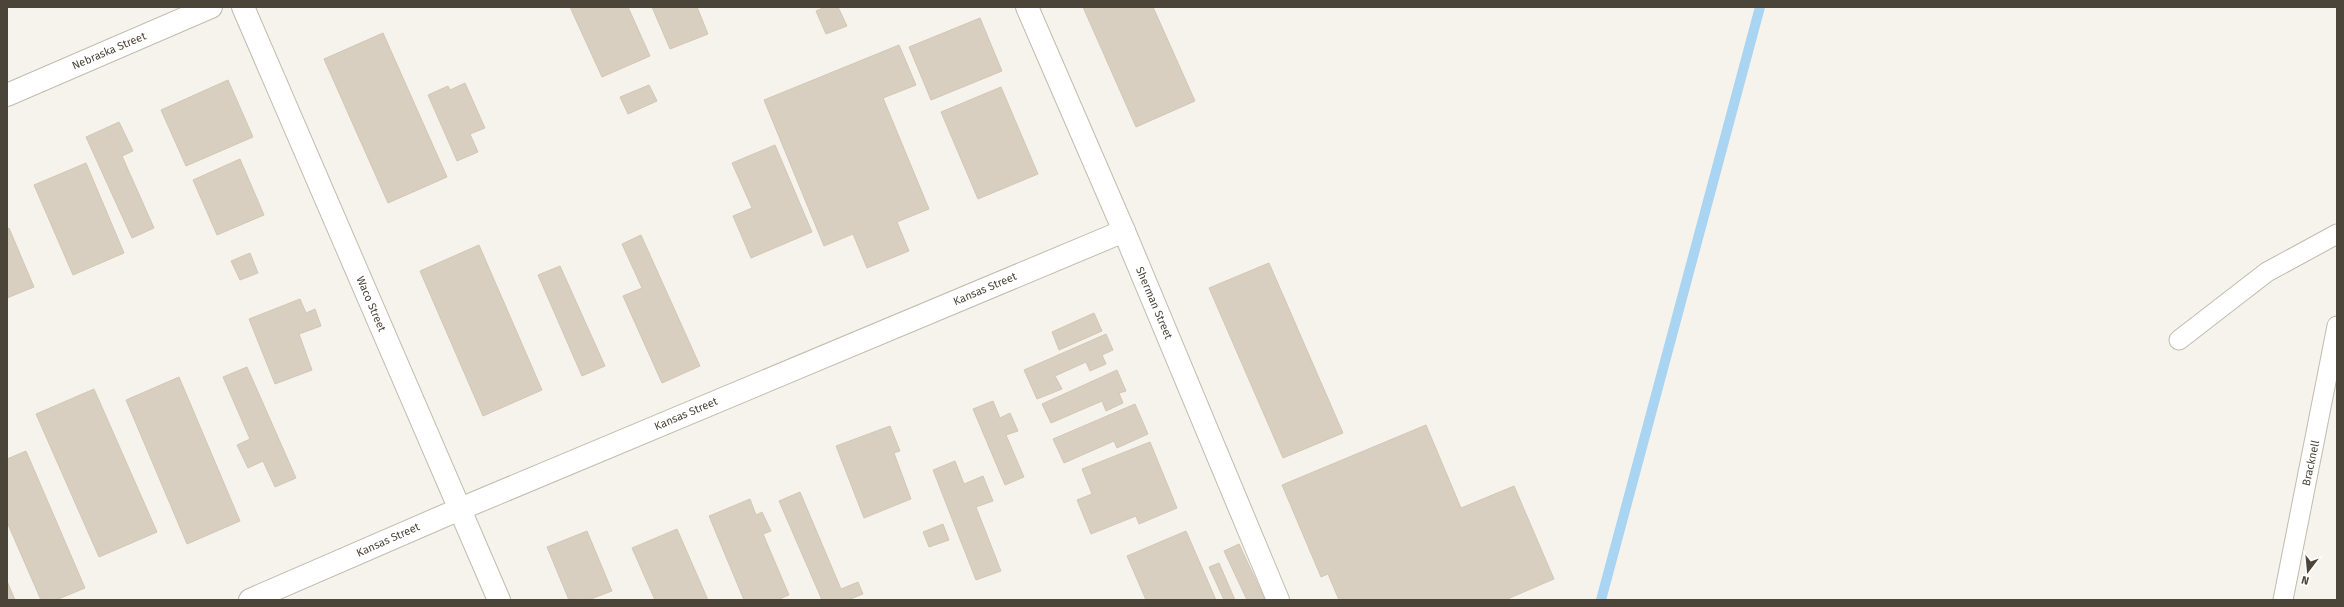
<svg xmlns="http://www.w3.org/2000/svg" width="2344" height="607" font-family="'Fira Sans',sans-serif">
<style>
.lines{fill:none;stroke-linecap:round;stroke-linejoin:round}
.stream{stroke:#a9d4f2;stroke-width:10}
.building{fill:#d8cfc1;stroke:#d3c7b4}
.service-casing{stroke:#c2bbae;stroke-width:21}
.minor-casing{stroke:#c2bbae;stroke-width:24}
.service{stroke:#fff;stroke-width:19}
.minor{stroke:#fff;stroke-width:22}
.labels{text-anchor:middle;dominant-baseline:central;stroke-width:3;stroke-linejoin:round;paint-order:stroke}
.street-label{font-size:11px;fill:#4b4439;stroke:#fff}
</style>
<rect width="100%" height="100%" fill="#f6f3ec"/>
<g class="lines">
<!-- stream -->
<polyline class="stream" points="1601,600 1760,7"/>
</g>
<!-- building -->
<g class="building">
<polygon points="570,7 628,7 650,56 602,77"/>
<polygon points="652,7 697,7 708,34 670,49"/>
<polygon points="825,7 838,7 847,26 826,34 816,11"/>
<polygon points="1083,7 1153,7 1195,101 1136,127"/>
<polygon points="980,18 1002,71 931,100 909,47"/>
<polygon points="383,33 447,177 388,203 324,59"/>
<polygon points="899,45 916,85 883,98 929,209 897,222 909,251 867,268 853,234 824,246 764,100"/>
<polygon points="228,80 253,137 186,166 161,110"/>
<polygon points="465,83 485,128 470,134 478,152 457,161 428,95 448,86 450,90"/>
<polygon points="649,85 657,101 628,114 620,97"/>
<polygon points="1001,87 1038,174 978,199 941,112"/>
<polygon points="119,122 133,151 122,156 154,228 132,238 86,137"/>
<polygon points="775,145 812,232 751,258 733,216 752,208 732,163"/>
<polygon points="240,159 264,215 217,235 193,180"/>
<polygon points="86,163 124,253 73,275 34,185"/>
<polygon points="9,228 34,287 7,298 7,229"/>
<polygon points="641,235 700,366 662,383 623,296 642,288 622,244"/>
<polygon points="479,245 542,390 483,416 420,271"/>
<polygon points="250,253 258,273 240,280 231,261"/>
<polygon points="1269,263 1343,433 1283,458 1209,288"/>
<polygon points="560,266 605,366 582,376 538,275"/>
<polygon points="300,299 306,313 315,309 321,326 299,334 312,370 275,384 249,319"/>
<polygon points="1094,313 1102,331 1059,350 1052,332"/>
<polygon points="1106,334 1113,350 1102,355 1106,364 1090,371 1086,362 1055,376 1062,389 1037,399 1024,370"/>
<polygon points="247,367 296,478 275,487 263,461 248,468 237,445 250,439 223,377"/>
<polygon points="1117,370 1126,391 1119,393 1123,403 1106,411 1102,401 1051,423 1042,404"/>
<polygon points="179,377 240,521 187,544 126,400"/>
<polygon points="94,389 157,532 99,557 36,414"/>
<polygon points="993,401 1000,418 1010,413 1018,431 1006,435 1024,477 1005,485 973,409"/>
<polygon points="1135,404 1148,434 1117,448 1114,441 1064,463 1053,439"/>
<polygon points="1426,425 1461,508 1514,486 1554,579 1505,600 1339,600 1328,574 1321,577 1282,485"/>
<polygon points="890,426 900,451 894,453 911,499 864,518 836,446"/>
<polygon points="1150,442 1177,508 1139,524 1136,516 1091,534 1077,500 1092,494 1082,469"/>
<polygon points="26,451 85,588 56,600 41,600 7,522 7,459"/>
<polygon points="955,461 964,484 983,476 993,501 976,507 1001,571 976,580 933,470"/>
<polygon points="800,492 841,589 858,582 863,594 848,600 822,600 779,501"/>
<polygon points="750,499 756,515 762,512 771,531 763,534 789,595 777,600 744,600 709,516"/>
<polygon points="943,524 949,540 929,547 923,532"/>
<polygon points="677,529 708,600 655,600 632,548"/>
<polygon points="587,531 612,591 588,600 569,600 547,547"/>
<polygon points="1186,531 1216,600 1146,600 1127,556"/>
<polygon points="1239,544 1265,600 1247,600 1224,551"/>
<polygon points="1219,563 1235,600 1224,600 1209,567"/>
<polygon points="7,581 15,600 7,600"/>
</g>
<g class="lines">
<!-- service casing -->
<g class="service-casing">
<g id="service">
<polyline points="2179,340 2267,272 2337,234"/>
<polyline points="2283,600 2337,326"/>
</g>
</g>
<!-- minor casing -->
<g class="minor-casing">
<g id="minor">
<polyline points="243,7 499,600"/>
<polyline points="1027,7 1124,231 1278,600"/>
<polyline points="7,95 211,7"/>
<polyline points="250,600 460,509 1124,231"/>
</g>
</g>
<!-- service -->
<use href="#service" class="service"/>
<!-- minor -->
<use href="#minor" class="minor"/>
</g>
<g class="labels">
<!-- street labels -->
<g class="street-label">
<text transform="translate(109 51) rotate(-23)">Nebraska Street</text>
<text transform="translate(985 289) rotate(-23)">Kansas Street</text>
<text transform="translate(1154 303) rotate(67)">Sherman Street</text>
<text transform="translate(371 304) rotate(67)">Waco Street</text>
<text transform="translate(686 414) rotate(-23)">Kansas Street</text>
<text transform="translate(2311 463) rotate(-78)">Bracknell</text>
<text transform="translate(388 540) rotate(-24)">Kansas Street</text>
</g>
</g>
<!-- border -->
<rect width="2344" height="607" fill="none" stroke="#4b4439" stroke-width="16"/>
<!-- north arrow -->
<g transform="translate(2308 571) rotate(196)" stroke="#ffffff" stroke-width="3" paint-order="stroke">
<path d="M0-3L7 15L0 10L-7 15Z" fill="#4b4439"/>
<text y="-6" font-size="11" font-weight="bold" text-anchor="middle" fill="#4b4439">N</text>
</g>
</svg>
